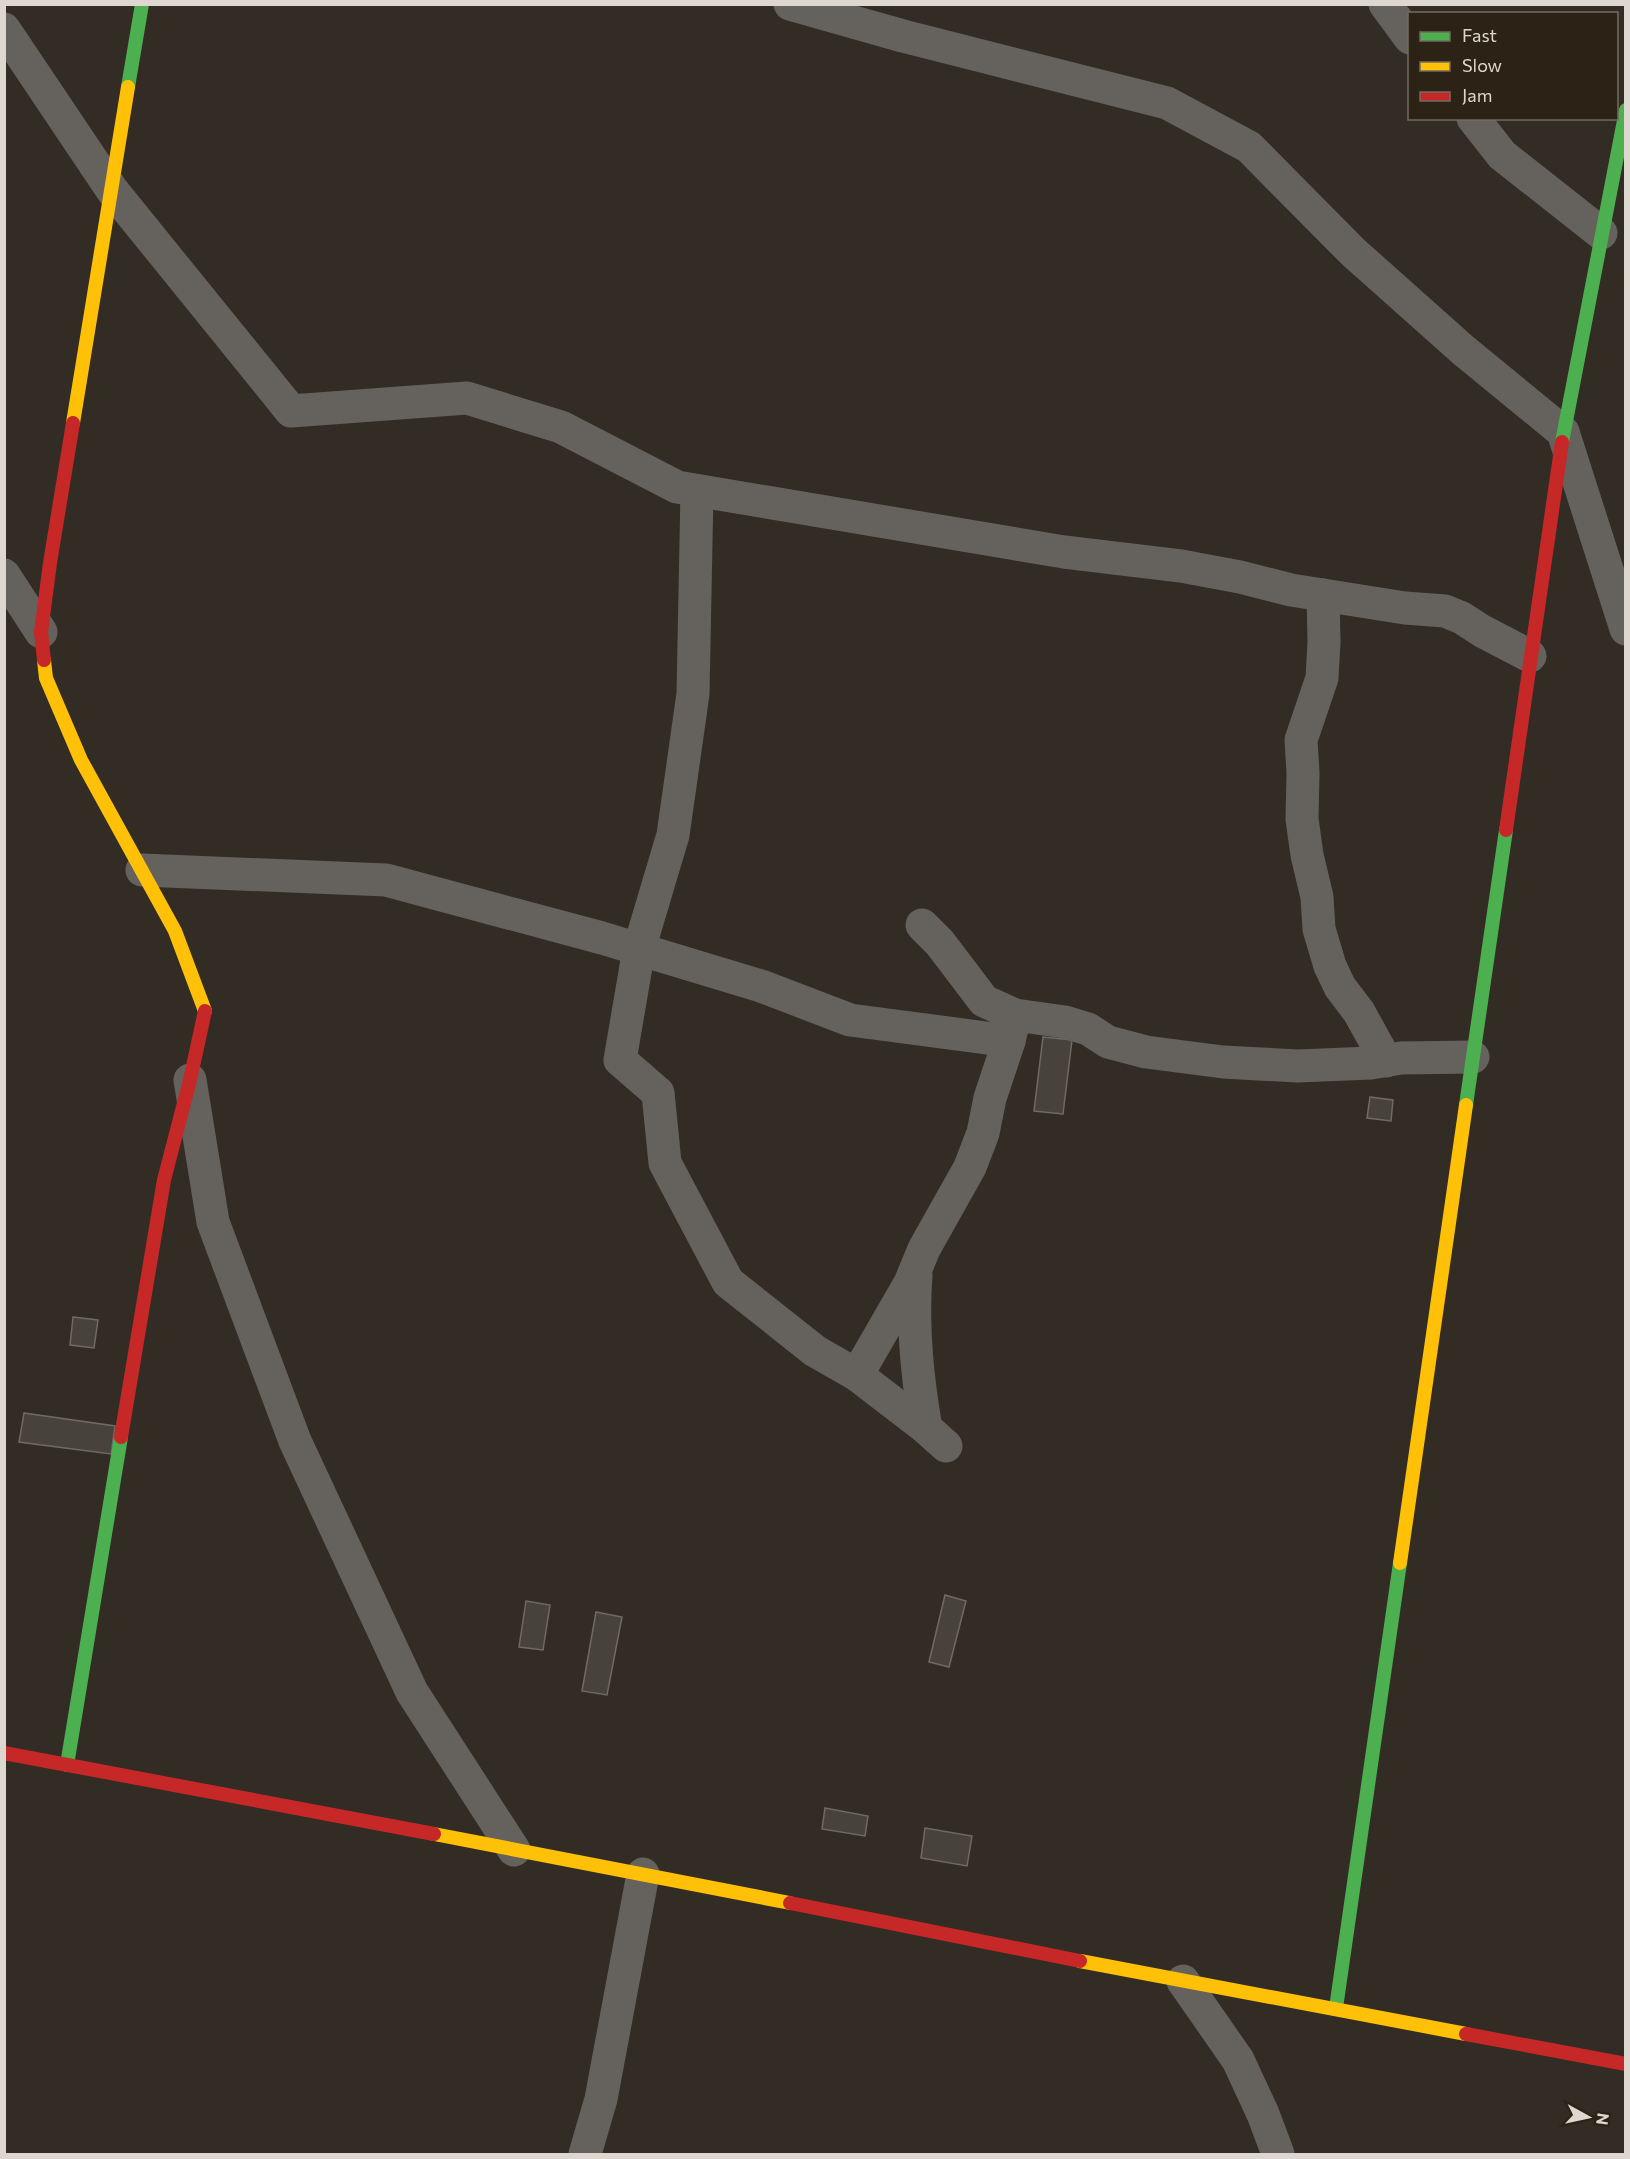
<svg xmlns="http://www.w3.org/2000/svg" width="1630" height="2159" font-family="Commissioner,sans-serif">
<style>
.building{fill:#47423c;stroke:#6f6a64;stroke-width:1.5}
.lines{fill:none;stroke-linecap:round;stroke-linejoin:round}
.street{stroke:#65625e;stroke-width:33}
.fast{stroke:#4caf50;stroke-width:14}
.slow{stroke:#ffc107;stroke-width:14}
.jam{stroke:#c62828;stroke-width:14}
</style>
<rect width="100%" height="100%" fill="#322c25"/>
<!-- building -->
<g class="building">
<polygon points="1043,1037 1072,1040 1063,1114 1034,1111"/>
<polygon points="1370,1097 1393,1100 1391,1121 1367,1118"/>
<polygon points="73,1317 98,1320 94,1348 70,1345"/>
<polygon points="24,1413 115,1426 111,1454 19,1442"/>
<polygon points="945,1595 966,1601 949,1667 929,1662"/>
<polygon points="526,1601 550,1605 543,1650 519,1647"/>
<polygon points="596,1612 622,1617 607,1695 582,1691"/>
<polygon points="825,1808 868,1816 865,1836 822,1829"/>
<polygon points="925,1828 972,1836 967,1866 921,1858"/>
</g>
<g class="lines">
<!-- street -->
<g class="street">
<polyline points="790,4 903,36 1167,103 1249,147 1353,252 1463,350 1563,432 1626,629"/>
<polyline points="1385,4 1410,38"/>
<polyline points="4,29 112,190 291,411 467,398 561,427 677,487 1064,552 1181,566 1240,577 1291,590 1405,608 1445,611 1462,618 1482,631 1530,656"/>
<polyline points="1473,118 1502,155 1601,233"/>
<polyline points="697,491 693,694 673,835 639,949 620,1060 658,1093 665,1163 728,1282 815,1351 857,1375 926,1428 946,1446"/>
<polyline points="4,575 41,632"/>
<polyline points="1323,595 1324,642 1322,678 1301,740 1303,773 1302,819 1307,855 1317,897 1319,929 1330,966 1340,987 1359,1012 1386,1061"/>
<polyline points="142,870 386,880 602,938 761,986 850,1020 1009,1041"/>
<polyline points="922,925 940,943 984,1001 1015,1015 1065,1022 1088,1029 1108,1042 1146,1052 1223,1062 1298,1066 1371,1063 1401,1058 1473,1057"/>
<polyline points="190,1080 213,1222 295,1441 412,1692 514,1850"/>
<path d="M 916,1275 C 912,1327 917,1377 926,1428"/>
<polyline points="857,1375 910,1283 924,1249 970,1167 983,1133 990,1098 1009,1041 1014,1020"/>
<polyline points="1183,1981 1238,2060 1263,2114 1278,2154"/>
<polyline points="585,2154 601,2099 643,1874"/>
</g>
<!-- fast -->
<g class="fast">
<polyline points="128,87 142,4"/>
<polyline points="1562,442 1626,110"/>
<polyline points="1466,1105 1506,830"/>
<polyline points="67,1765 121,1437"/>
<polyline points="1336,2008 1400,1563"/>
</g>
<!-- slow -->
<g class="slow">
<polyline points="73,423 128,87"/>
<polyline points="44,660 46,678 81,760 175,931 205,1011"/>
<polyline points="1400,1563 1466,1105"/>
<polyline points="434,1834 790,1903"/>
<polyline points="1080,1961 1466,2034"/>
</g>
<!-- jam -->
<g class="jam">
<polyline points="44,660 41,632 50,563 73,423"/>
<polyline points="1506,830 1562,442"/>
<polyline points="121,1437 164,1180 190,1080 205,1011"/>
<polyline points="4,1753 434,1834"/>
<polyline points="790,1903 1080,1961"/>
<polyline points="1466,2034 1626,2064"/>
</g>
</g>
<!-- border -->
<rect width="1630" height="2159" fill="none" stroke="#ddd7cf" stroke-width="12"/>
<!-- legend -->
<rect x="1408" y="12" width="210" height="108" fill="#2c2316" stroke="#736b60" stroke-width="1.5"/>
<rect x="1420" y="32" width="30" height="9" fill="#4caf50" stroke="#736b60" stroke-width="1.5"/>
<text x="1462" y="42" font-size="18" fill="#ddd7cf">Fast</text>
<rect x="1420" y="62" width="30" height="9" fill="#ffc107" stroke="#736b60" stroke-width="1.5"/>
<text x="1462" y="72" font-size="18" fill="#ddd7cf">Slow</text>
<rect x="1420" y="92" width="30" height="9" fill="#c62828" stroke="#736b60" stroke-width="1.5"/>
<text x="1462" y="102" font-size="18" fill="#ddd7cf">Jam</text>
<!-- north arrow -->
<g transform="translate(1588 2117) rotate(98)" stroke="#2c2316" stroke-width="4.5" paint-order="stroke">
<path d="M0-4.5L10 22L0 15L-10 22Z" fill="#ddd7cf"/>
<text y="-9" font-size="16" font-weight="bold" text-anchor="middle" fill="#ddd7cf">N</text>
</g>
</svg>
